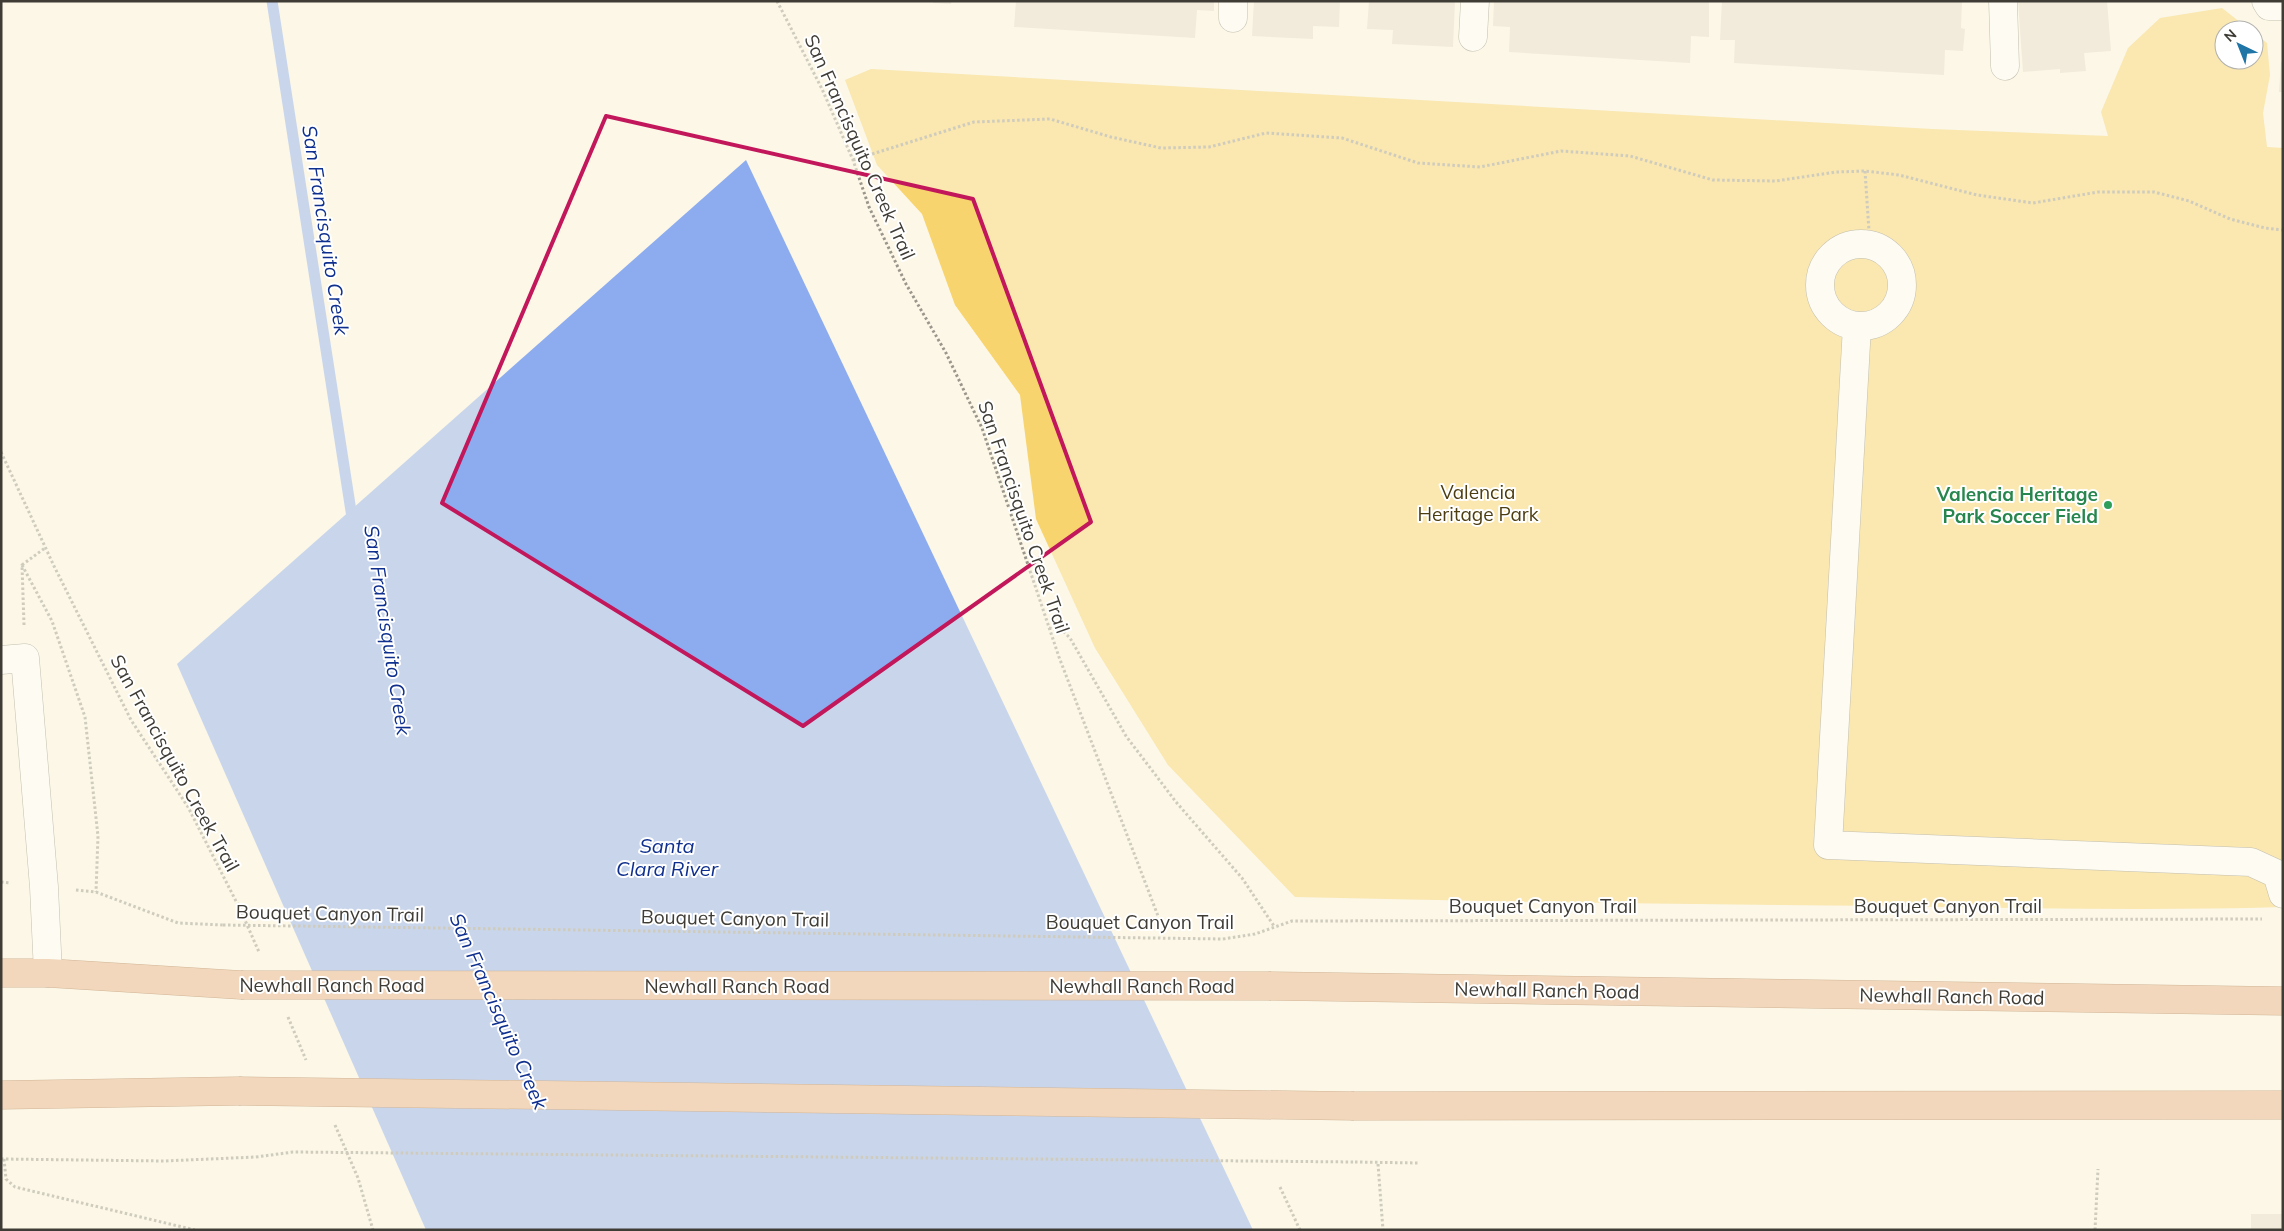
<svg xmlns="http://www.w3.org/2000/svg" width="2284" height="1231" font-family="Mulish,sans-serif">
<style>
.green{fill:#f8d46e}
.water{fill:#8cacef}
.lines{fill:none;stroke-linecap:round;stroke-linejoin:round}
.stream{stroke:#8cacef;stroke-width:11}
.building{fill:#e7dbcf}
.minor-casing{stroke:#807b6d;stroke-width:29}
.major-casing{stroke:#a06537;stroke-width:29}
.path{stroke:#9a968b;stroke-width:3;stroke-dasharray:2.5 2.5;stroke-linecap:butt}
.minor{stroke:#fff;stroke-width:28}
.major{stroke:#e6b087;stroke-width:28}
.major-bridge-casing{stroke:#a06537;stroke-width:29;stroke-linecap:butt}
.path-bridge{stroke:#9a968b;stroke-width:3;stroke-dasharray:2.5 2.5;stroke-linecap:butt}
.major-bridge{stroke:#e6b087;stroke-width:28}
.marked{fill:none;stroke:#c2185b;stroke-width:4;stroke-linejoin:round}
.leisure-dot{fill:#2e9e5b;stroke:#fff;stroke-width:2}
.labels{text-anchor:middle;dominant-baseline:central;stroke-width:4;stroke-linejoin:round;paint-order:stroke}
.street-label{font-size:19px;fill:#3f3c36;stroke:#fff}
.park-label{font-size:19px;fill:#4d3e11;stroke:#fff}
.leisure-label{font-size:19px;font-weight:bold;fill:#27864d;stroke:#fff;text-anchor:end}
.water-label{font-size:20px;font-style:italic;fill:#0e2f8e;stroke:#fff}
</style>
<rect width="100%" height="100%" fill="#fcf7e7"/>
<!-- green -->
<path class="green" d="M 2222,8 L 2250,30 L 2224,30 L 2224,60 L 2254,60 L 2254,33 L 2267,43 L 2270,75 L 2263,113 L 2267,147 L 2283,148 L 2283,907 C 2151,911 2018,908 1886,906 C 1689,904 1492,902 1295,897 L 1168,765 L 1095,648 L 1036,519 L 1020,395 L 955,305 L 922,214 L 877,165 L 845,80 L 871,69 L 1932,129 L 2108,136 L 2101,112 L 2128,48 L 2160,18 Z"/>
<!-- water -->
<polygon class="water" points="746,160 1253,1230 426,1230 177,664"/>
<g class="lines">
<!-- stream -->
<polyline class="stream" points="272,1 353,524"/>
</g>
<!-- building -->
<g class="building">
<polygon points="933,1 952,1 951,4 933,3"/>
<polygon points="1016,1 1214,1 1214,11 1197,10 1195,38 1014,27"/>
<polygon points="1254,1 1340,1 1339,27 1313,26 1313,39 1252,36"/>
<polygon points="1369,1 1455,1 1453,47 1392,44 1393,30 1367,29"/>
<polygon points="1494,1 1709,1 1709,37 1691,36 1690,63 1509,52 1510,27 1493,26"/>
<polygon points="1722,1 1962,1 1961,28 1965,29 1963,51 1945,50 1944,75 1734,63 1735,40 1720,40"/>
<polygon points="2018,1 2107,1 2111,51 2084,53 2086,71 2060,73 2060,69 2023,72"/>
<polygon points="2281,62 2283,62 2283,92 2279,92"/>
<rect x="2251" y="1214" width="32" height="16"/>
</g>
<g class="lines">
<!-- minor casing -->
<g class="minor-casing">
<g id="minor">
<polyline points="2003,1 2005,66"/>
<polyline points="2266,1 2269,6 2283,6"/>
<polyline points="1233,18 1233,1"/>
<polyline points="1473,37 1475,1"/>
<circle cx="1861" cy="285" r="41"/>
<polyline points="1857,326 1828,845 2251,862 2277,874 2283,894"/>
<polyline points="1,660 25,658 44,887 48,973"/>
</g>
</g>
<!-- major casing -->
<g class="major-casing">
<g id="major">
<polyline points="1,973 48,973 241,985"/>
<polyline points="1271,986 2283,1001"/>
<polyline points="1,1095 239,1091"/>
<polyline points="1354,1106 2283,1105"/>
</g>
</g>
<!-- path -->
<g class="path">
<polyline points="777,1 822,89 853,160 869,207 906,284 946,353 982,428 1059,657 1158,916"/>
<polyline points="853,160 974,122 1050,119 1111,137 1161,148 1209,147 1266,133 1342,138 1418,163 1480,167 1561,151 1630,156 1713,180 1776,181 1836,172 1865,171 1899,175 1977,195 2033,203 2098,192 2154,192 2189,201 2230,219 2265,228 2283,230"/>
<polyline points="1865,171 1870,246"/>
<polyline points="1,452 54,566 131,720 188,807 240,909 259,952"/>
<polyline points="22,565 52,621 85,717 98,836 96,892"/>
<polyline points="24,625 22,565 45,548"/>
<polyline points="1049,628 1063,631 1070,638 1126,736 1176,802 1242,878 1274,926"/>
<polyline points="1,882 11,883"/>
<polyline points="76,890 96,892 178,923 223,925"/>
<polyline points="1223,939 1255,934 1292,921 2262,919"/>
<polyline points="288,1017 306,1060"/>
<polyline points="335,1125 358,1178 373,1230"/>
<polyline points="1,1159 164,1161 256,1157"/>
<polyline points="4,1159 6,1179 15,1187 195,1230"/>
<polyline points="1355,1162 1418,1163"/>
<polyline points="1378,1164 1383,1230"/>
<polyline points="1280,1187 1300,1230"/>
<polyline points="2095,1230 2098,1169"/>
</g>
<!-- minor -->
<use href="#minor" class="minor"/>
<!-- major -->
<use href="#major" class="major"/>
<!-- major-bridge casing -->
<g class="major-bridge-casing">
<g id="major-bridge">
<polyline points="241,985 1271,986"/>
<polyline points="239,1091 1354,1106"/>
</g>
</g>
<!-- path-bridge -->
<g class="path-bridge">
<polyline points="223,925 1223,939"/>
<polyline points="256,1157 293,1152 1355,1162"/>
</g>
<!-- major-bridge -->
<use href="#major-bridge" class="major-bridge"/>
</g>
<!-- marked area -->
<path d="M0 0H2284V1231H0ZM 606,116 L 973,199 L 1091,522 L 803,726 L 442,503 Z" fill="#fcf7e7" fill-opacity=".55" fill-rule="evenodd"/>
<path class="marked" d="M 606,116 L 973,199 L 1091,522 L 803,726 L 442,503 Z"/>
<!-- markers -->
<circle class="leisure-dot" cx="2108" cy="505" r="5"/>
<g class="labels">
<!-- street labels -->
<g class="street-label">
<text transform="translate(860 147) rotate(66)">San Francisquito Creek Trail</text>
<text transform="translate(1024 517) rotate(71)">San Francisquito Creek Trail</text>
<text transform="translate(175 763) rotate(61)">San Francisquito Creek Trail</text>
<text x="1543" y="906">Bouquet Canyon Trail</text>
<text x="1948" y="906">Bouquet Canyon Trail</text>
<text transform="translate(330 913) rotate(1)">Bouquet Canyon Trail</text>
<text transform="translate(735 918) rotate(1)">Bouquet Canyon Trail</text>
<text x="1140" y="922">Bouquet Canyon Trail</text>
<text x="332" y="985">Newhall Ranch Road</text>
<text x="737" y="986">Newhall Ranch Road</text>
<text x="1142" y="986">Newhall Ranch Road</text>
<text transform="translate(1547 990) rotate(1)">Newhall Ranch Road</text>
<text transform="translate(1952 996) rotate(1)">Newhall Ranch Road</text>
</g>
<!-- park labels -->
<g class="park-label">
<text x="1478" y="492">Valencia<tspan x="1478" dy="22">Heritage Park</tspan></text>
</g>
<!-- leisure labels -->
<g class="leisure-label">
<text x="2098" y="494">Valencia Heritage<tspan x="2098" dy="22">Park Soccer Field</tspan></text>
</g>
<!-- water labels -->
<g class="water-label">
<text transform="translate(326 230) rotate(81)">San Francisquito Creek</text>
<text transform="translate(388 630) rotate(81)">San Francisquito Creek</text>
<text x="667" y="845">Santa<tspan x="667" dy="23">Clara River</tspan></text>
<text transform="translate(499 1011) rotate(66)">San Francisquito Creek</text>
</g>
</g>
<!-- border -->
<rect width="2284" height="1231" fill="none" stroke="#3f3c36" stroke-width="5"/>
<!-- north arrow -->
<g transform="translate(2239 45) rotate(317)"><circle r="24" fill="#ffffff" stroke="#b2b1af"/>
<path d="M0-4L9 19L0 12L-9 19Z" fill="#1f75a5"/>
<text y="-8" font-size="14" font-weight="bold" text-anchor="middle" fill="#3f3c36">N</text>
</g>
</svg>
